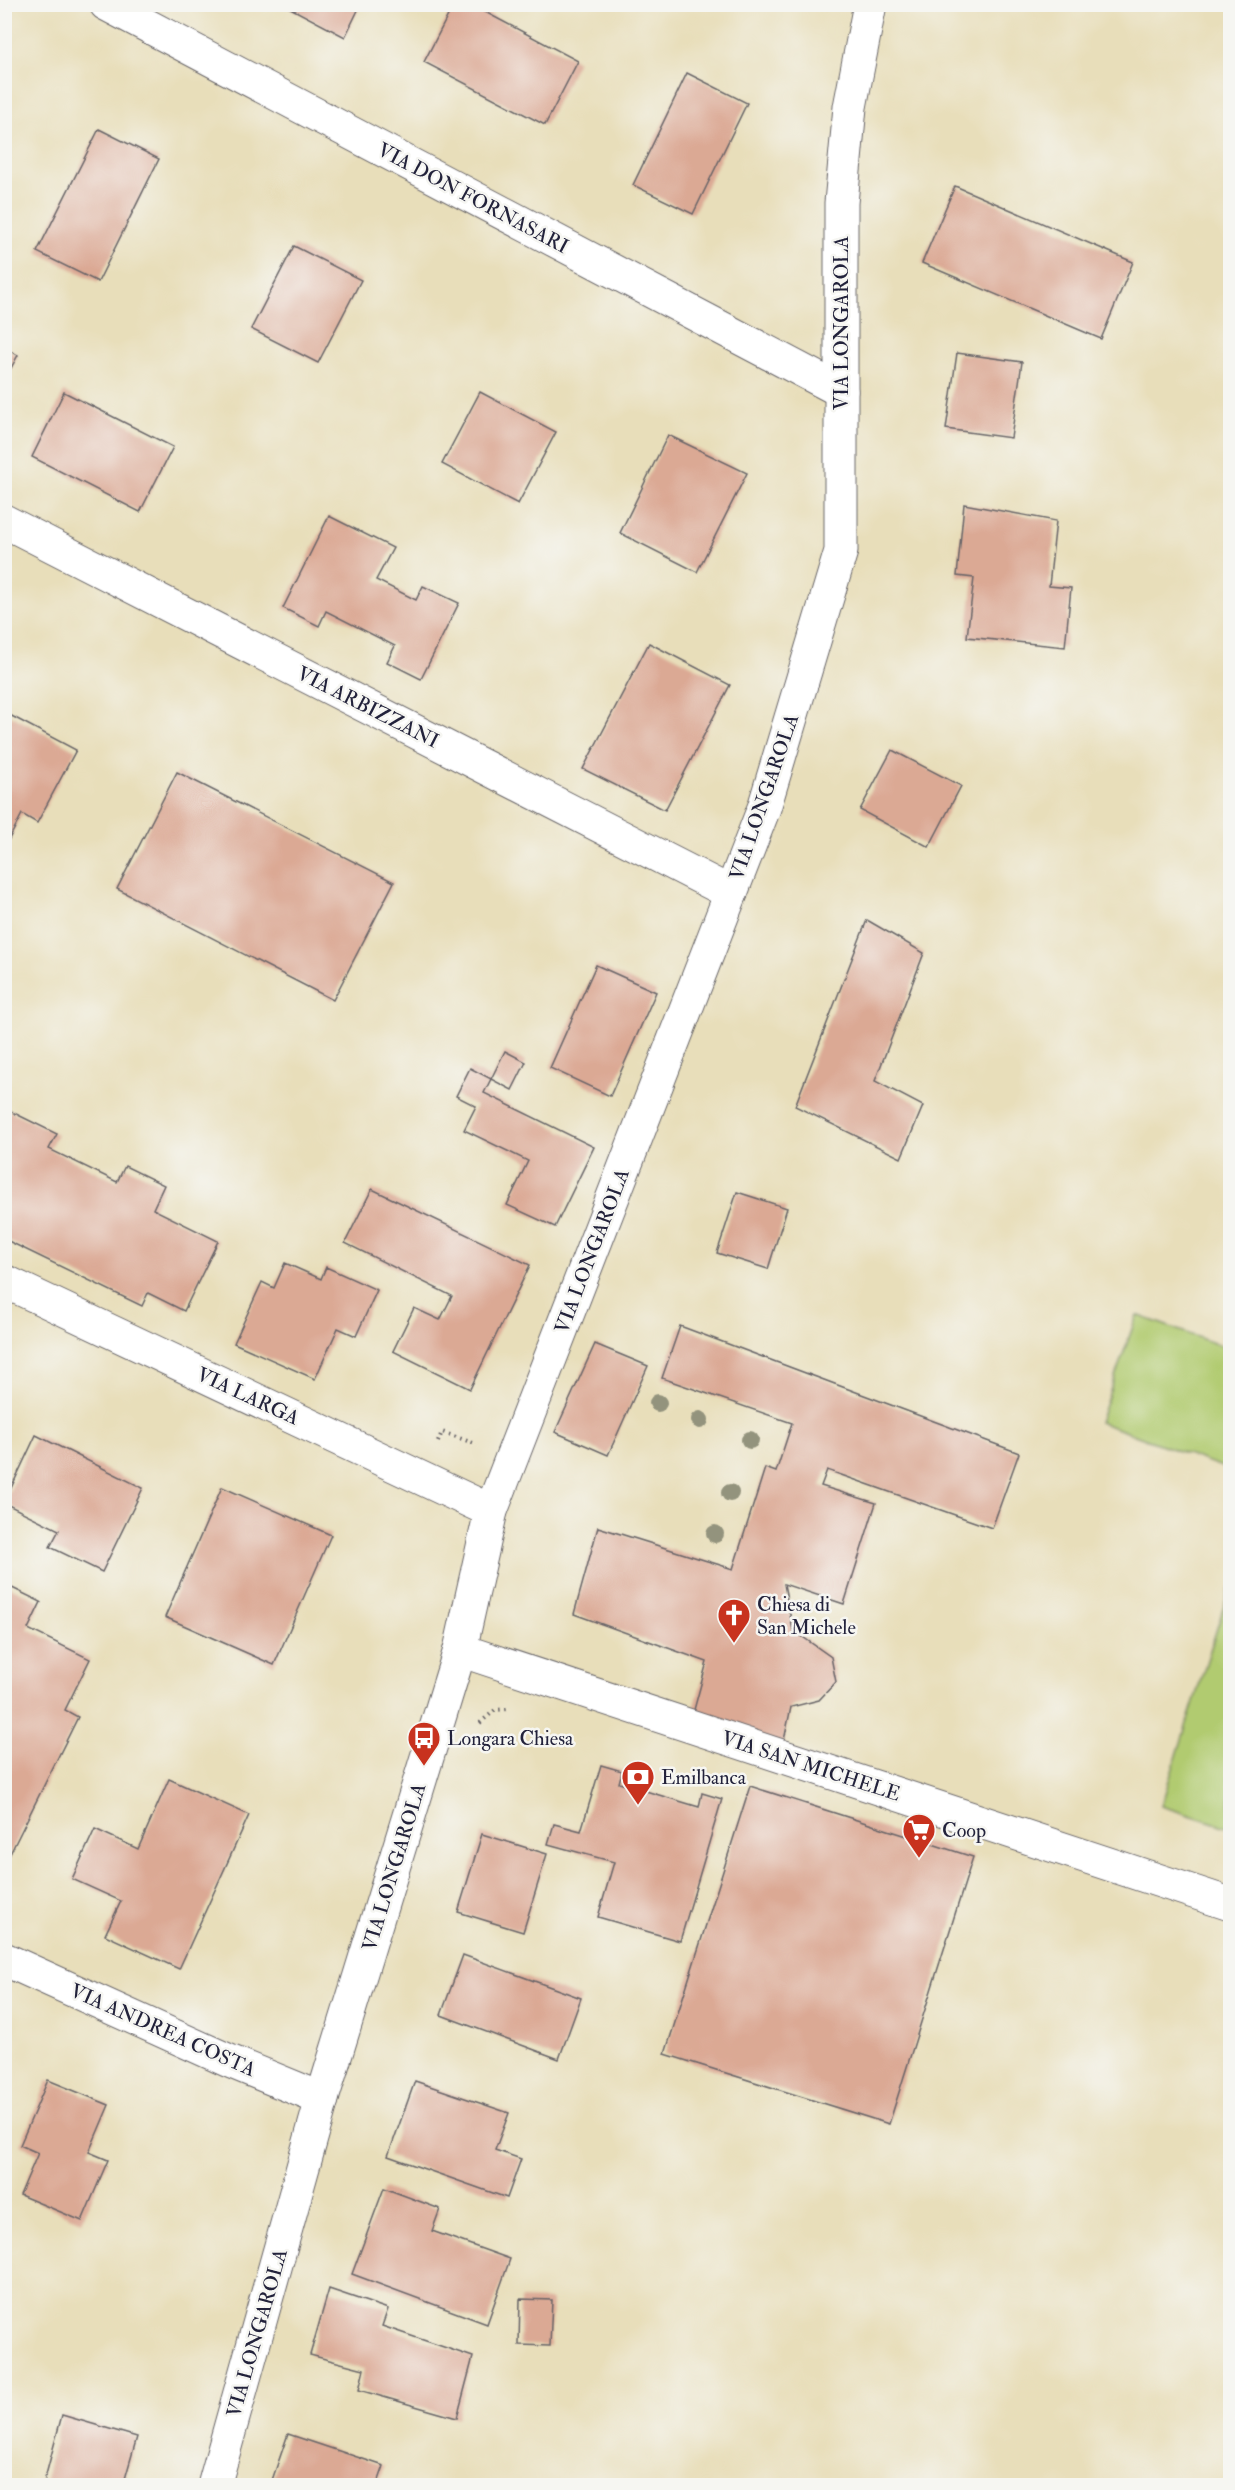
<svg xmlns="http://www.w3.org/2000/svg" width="1235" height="2490" font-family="'IM FELL Double Pica',serif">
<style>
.grass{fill:#b1cb70;stroke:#6a7656;stroke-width:1.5}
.building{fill:#dba994}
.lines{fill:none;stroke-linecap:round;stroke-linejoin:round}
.minor-casing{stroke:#676467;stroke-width:35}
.tertiary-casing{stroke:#676467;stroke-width:35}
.path{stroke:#676467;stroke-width:4;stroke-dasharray:1.5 4.5;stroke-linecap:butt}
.minor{stroke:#fff;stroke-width:33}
.tertiary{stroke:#fff;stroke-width:33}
.tree{fill:#93937d}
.labels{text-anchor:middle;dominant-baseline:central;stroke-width:5;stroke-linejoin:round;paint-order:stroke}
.street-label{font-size:20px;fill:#22223b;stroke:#f6f6f2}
.poi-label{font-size:20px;fill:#22223b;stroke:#f6f6f2;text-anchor:start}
</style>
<rect width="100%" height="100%" fill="#f6f6f2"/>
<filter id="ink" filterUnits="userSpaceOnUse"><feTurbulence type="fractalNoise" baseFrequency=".0167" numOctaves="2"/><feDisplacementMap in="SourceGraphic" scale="12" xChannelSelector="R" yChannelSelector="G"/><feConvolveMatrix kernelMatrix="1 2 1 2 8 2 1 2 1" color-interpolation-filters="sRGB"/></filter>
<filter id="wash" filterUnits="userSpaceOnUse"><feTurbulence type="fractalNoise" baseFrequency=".008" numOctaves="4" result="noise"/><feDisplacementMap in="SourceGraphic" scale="24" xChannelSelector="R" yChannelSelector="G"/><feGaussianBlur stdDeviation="1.35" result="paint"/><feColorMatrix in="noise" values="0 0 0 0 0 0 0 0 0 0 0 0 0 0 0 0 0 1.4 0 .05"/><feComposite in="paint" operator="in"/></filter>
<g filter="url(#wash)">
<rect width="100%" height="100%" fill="#e8deba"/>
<!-- grass -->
<g class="grass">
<polygon points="1137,1315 1230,1349 1230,1470 1099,1422"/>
<polygon points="1230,1587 1230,1828 1161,1806"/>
</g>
<g id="blocks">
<!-- building -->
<g class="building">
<polygon points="289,4 361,4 345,37 288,7"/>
<polygon points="454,4 470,4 578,61 545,125 424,62"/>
<polygon points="687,73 747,103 693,214 633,185"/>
<polygon points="99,129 159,159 98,282 37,252"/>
<polygon points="955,186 1133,262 1101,339 922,263"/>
<polygon points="294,246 361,280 318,363 251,329"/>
<polygon points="4,348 18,355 4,381"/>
<polygon points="957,353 1022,362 1011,438 946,429"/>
<polygon points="64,392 173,447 140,512 32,457"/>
<polygon points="480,392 556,432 518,504 442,464"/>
<polygon points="668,435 747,473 697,572 620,533"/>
<polygon points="1230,452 1230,469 1224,466"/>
<polygon points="964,504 1056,521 1049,586 1071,588 1065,647 967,637 974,578 957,576"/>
<polygon points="329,516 393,548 376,580 416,600 423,586 459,603 421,679 387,662 395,646 326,611 319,626 283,608"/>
<polygon points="649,643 730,685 665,810 583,769"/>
<polygon points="4,712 76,750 37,823 22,814 8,841 4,839"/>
<polygon points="892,750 961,786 929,847 860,810"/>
<polygon points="177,772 394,882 333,1000 117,889"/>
<polygon points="867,920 924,953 875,1081 923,1106 901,1158 795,1106"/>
<polygon points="596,965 656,992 610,1096 550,1068"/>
<polygon points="505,1051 526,1062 512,1090 491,1079 484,1093 594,1147 555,1227 507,1205 528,1161 464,1130 476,1106 456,1096 470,1068 491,1079"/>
<polygon points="10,1111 57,1134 49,1149 117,1182 125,1166 164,1185 153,1209 218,1241 184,1311 148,1293 142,1306 4,1239 4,1122"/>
<polygon points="372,1189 530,1265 470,1389 393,1351 414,1308 440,1320 452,1296 345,1243"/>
<polygon points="737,1192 787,1208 768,1269 717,1253"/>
<polygon points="285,1263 321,1279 326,1267 377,1290 356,1336 338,1328 315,1379 234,1343 262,1282 274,1288"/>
<polygon points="680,1326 1019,1453 992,1528 827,1470 821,1486 876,1503 844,1604 784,1584 793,1630 831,1657 836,1682 819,1700 791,1707 782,1750 691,1721 707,1662 574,1614 598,1527 733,1569 765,1468 776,1472 792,1423 662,1378"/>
<polygon points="595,1344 648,1366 608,1455 555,1432"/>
<polygon points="36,1435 143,1488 102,1572 50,1547 59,1530 4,1503"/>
<polygon points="222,1487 331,1535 274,1665 165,1617"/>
<polygon points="4,1584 41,1602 28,1629 90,1659 65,1710 78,1717 4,1866"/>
<polygon points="601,1765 622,1771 619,1783 699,1807 702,1793 722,1799 680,1941 598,1917 614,1862 548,1844 554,1824 581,1831"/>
<polygon points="169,1779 249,1815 179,1969 105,1935 121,1901 72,1879 95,1829 138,1849"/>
<polygon points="750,1786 973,1857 889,2124 665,2054"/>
<polygon points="482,1834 547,1854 523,1932 458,1912"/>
<polygon points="463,1955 581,1998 559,2059 441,2015"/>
<polygon points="48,2080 109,2105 89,2152 108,2160 82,2221 20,2195 38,2153 20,2145"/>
<polygon points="415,2081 509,2113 495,2150 521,2159 507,2198 388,2156"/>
<polygon points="384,2188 440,2209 432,2231 510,2259 487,2324 352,2274"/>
<polygon points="329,2289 388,2309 382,2326 473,2357 457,2418 359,2390 364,2369 310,2355"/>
<polygon points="520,2299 552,2300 550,2346 519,2345"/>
<polygon points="62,2415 137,2437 123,2486 43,2486"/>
<polygon points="288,2434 384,2466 377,2486 270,2486"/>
</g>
</g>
</g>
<g filter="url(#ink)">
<use href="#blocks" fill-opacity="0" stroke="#676467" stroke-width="1.5"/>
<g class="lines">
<!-- minor casing -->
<g class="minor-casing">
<g id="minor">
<polyline points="106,4 841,391"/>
<polyline points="4,521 731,893"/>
<polyline points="4,1281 491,1511"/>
<polyline points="460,1650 1230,1904"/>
<polyline points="4,1959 227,2060 322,2099"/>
</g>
</g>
<!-- tertiary casing -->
<g class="tertiary-casing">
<polyline id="tertiary" points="214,2486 322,2099 460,1650 491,1511 764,808 841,551 841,203 850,107 870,4"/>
</g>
<!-- path -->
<g class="path">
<polyline points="438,1442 442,1432 476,1444"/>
<polyline points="480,1723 495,1710 507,1709"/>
</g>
<!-- minor -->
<use href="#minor" class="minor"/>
<!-- tertiary -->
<use href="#tertiary" class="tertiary"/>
</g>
<!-- trees -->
<g class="tree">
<circle cx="658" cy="1403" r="9"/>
<circle cx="700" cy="1420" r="9"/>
<circle cx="750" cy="1440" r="9"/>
<circle cx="730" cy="1493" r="9"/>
<circle cx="715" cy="1534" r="9"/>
</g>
</g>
<!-- icons -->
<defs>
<g id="church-pin" transform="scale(1.725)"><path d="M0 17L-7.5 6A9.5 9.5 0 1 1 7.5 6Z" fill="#c8321e" stroke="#f6f6f2"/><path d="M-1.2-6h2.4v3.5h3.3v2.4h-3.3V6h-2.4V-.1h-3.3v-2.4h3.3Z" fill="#fff"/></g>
<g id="bus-pin" transform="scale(1.725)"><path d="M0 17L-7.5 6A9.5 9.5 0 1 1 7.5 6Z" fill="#c8321e" stroke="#f6f6f2"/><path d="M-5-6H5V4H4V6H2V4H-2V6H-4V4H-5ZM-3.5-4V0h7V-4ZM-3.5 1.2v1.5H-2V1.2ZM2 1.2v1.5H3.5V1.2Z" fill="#fff"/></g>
<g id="bank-pin" transform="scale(1.725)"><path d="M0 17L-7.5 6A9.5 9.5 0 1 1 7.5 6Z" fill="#c8321e" stroke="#f6f6f2"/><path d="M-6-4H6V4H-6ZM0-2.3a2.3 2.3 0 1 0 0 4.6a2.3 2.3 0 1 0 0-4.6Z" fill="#fff"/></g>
<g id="supermarket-pin" transform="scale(1.725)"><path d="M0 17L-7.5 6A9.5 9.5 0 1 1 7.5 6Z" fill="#c8321e" stroke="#f6f6f2"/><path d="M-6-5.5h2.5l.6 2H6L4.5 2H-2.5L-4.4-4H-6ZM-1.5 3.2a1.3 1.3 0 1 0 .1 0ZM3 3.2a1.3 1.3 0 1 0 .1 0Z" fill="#fff"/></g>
</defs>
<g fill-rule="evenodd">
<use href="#church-pin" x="734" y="1615"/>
<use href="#bus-pin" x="424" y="1738"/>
<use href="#bank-pin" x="638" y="1777"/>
<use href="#supermarket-pin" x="919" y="1830"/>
</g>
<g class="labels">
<!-- street labels -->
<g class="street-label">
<text transform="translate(473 198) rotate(28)">VIA DON FORNASARI</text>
<text transform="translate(841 323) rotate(-90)">VIA LONGAROLA</text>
<text transform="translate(368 707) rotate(27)">VIA ARBIZZANI</text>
<text transform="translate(764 797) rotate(-71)">VIA LONGAROLA</text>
<text transform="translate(592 1251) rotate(-69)">VIA LONGAROLA</text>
<text transform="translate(248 1396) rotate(25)">VIA LARGA</text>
<text transform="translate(811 1766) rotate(18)">VIA SAN MICHELE</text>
<text transform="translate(394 1867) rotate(-73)">VIA LONGAROLA</text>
<text transform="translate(163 2030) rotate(24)">VIA ANDREA COSTA</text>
<text transform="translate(257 2333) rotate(-74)">VIA LONGAROLA</text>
</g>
<!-- poi labels -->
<g class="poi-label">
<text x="757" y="1604">Chiesa di<tspan x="757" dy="23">San Michele</tspan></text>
<text x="447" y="1738">Longara Chiesa</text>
<text x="661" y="1777">Emilbanca</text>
<text x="942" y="1830">Coop</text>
</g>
</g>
<!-- margin -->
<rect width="1235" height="2490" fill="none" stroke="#f6f6f2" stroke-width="24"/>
</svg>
